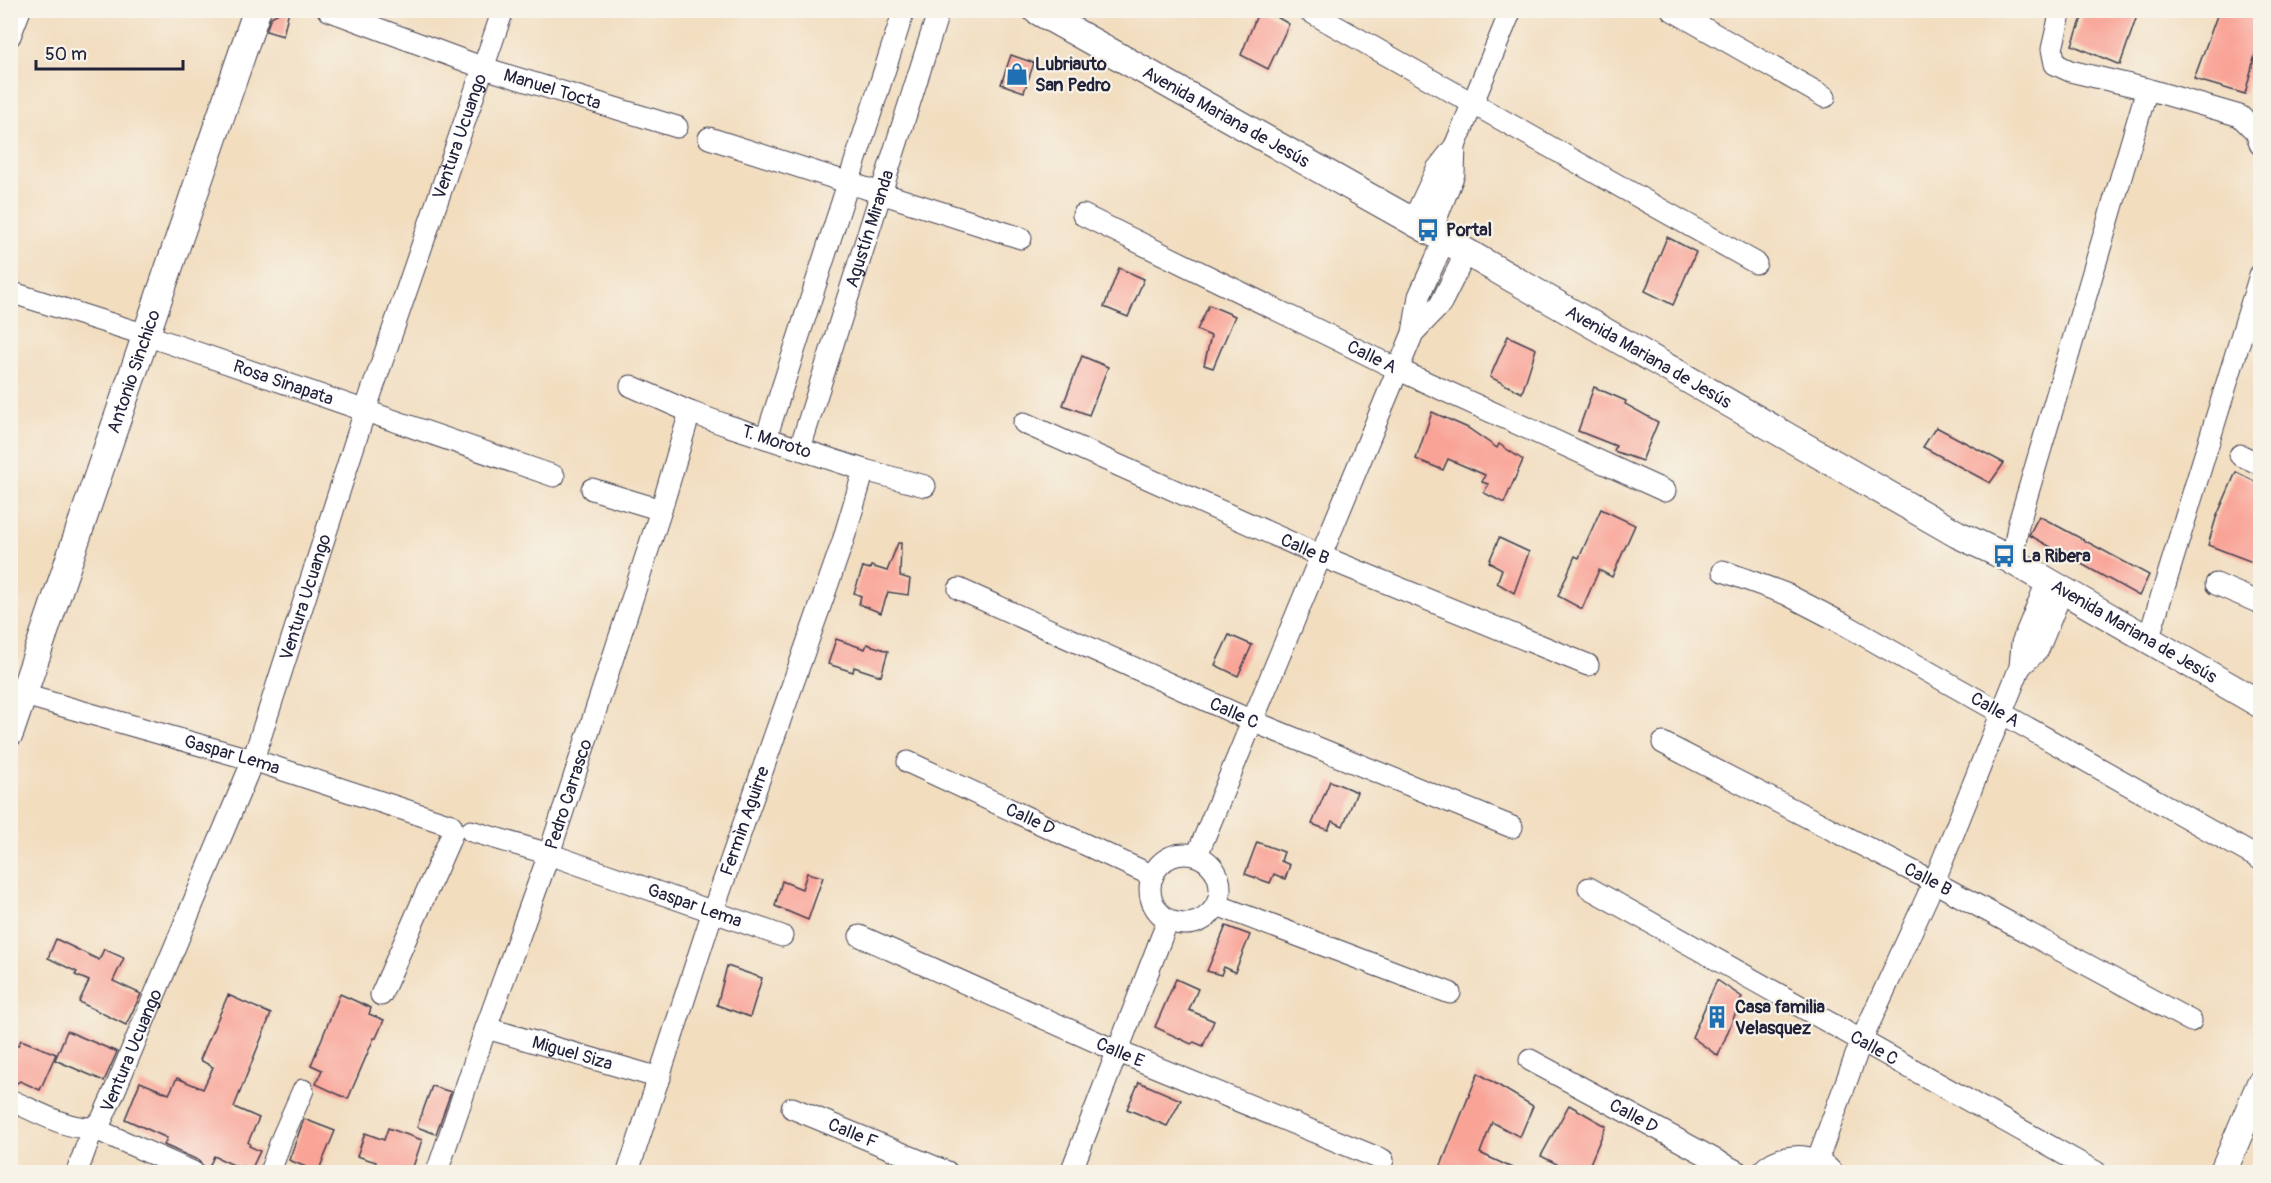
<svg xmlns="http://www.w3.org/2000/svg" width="2271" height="1183" font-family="Pangolin,sans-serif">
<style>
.building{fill:#f9a396}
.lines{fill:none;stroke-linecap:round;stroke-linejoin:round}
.minor-casing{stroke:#413e4f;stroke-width:23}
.tertiary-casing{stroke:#413e4f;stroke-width:29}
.minor{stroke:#fff;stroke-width:21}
.tertiary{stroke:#fff;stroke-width:27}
.labels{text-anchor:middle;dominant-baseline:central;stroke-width:4.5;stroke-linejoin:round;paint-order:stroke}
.poi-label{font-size:18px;font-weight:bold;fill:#22223b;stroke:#f7f3e8;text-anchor:start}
.street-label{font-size:18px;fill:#22223b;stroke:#f7f3e8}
</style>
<rect width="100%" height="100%" fill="#f7f3e8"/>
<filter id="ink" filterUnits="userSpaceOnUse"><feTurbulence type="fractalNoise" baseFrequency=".0167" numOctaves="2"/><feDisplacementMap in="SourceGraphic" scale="12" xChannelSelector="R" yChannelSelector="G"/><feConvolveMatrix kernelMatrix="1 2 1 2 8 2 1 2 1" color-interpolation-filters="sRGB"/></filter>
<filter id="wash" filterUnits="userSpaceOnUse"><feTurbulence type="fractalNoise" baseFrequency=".008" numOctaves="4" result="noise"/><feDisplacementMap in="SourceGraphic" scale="24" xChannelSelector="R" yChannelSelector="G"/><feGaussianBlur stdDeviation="1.35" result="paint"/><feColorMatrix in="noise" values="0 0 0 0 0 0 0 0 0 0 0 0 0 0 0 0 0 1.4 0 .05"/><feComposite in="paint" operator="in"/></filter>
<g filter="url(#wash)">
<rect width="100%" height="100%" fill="#f2ddbf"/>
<g id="blocks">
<!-- building -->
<g class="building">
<polygon points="284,10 289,10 283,36 266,31 271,17"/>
<polygon points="1259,10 1265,10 1289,24 1268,69 1241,55"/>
<polygon points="2085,10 2139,10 2120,65 2072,45"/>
<polygon points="2219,10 2260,10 2260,35 2245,94 2194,79"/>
<polygon points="1011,55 1034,63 1024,92 1001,84"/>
<polygon points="1667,237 1696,252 1673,305 1645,291"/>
<polygon points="1119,268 1144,279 1128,317 1104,307"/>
<polygon points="1209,305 1235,316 1213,368 1204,365 1211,336 1197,330"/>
<polygon points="1508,336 1536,349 1522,393 1490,377"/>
<polygon points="1082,356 1108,367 1089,415 1063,405"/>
<polygon points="1594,387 1626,401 1625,404 1658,422 1642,461 1614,451 1616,446 1578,431"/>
<polygon points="1432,412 1468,428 1497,448 1499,444 1523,460 1504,503 1484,493 1488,484 1482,482 1485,475 1448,459 1443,470 1416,459"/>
<polygon points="1936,427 2004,463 1990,483 1923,447"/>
<polygon points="2236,472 2260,484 2260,565 2208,545 2216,518"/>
<polygon points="1601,509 1635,525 1612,577 1599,570 1582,609 1558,596 1575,556 1579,558"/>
<polygon points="2039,516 2149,575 2139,596 2029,535"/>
<polygon points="1499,538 1529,552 1514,593 1497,583 1502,569 1489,562"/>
<polygon points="898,543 901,543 900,576 910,579 908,595 888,592 881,613 859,604 861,596 854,593 863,567 870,569 871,566 887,571"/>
<polygon points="1229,635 1252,645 1238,676 1215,665"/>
<polygon points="836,639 865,649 867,644 888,651 881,676 854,667 853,672 828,664"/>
<polygon points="1330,781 1357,792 1343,826 1332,821 1328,830 1312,824"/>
<polygon points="1257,842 1284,852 1281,861 1290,865 1285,879 1274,874 1270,883 1245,874"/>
<polygon points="807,873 823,877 808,920 775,906 782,881 802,889"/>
<polygon points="1226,926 1250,935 1235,972 1224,967 1221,975 1207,971"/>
<polygon points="56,939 99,960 104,949 124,958 113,981 141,994 126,1025 79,1002 89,981 75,975 77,972 48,958"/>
<polygon points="727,966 762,978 750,1017 717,1005"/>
<polygon points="1176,979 1198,989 1189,1010 1214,1021 1203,1046 1194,1042 1191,1044 1155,1027"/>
<polygon points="1717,980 1742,997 1718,1056 1692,1037"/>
<polygon points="340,994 371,1008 369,1014 384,1020 376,1038 374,1038 348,1099 316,1084 322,1070 311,1065"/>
<polygon points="228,995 271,1014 234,1107 259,1118 248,1142 250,1144 249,1146 260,1151 251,1170 242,1166 240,1168 214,1156 208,1169 205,1168 198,1160 164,1145 167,1138 125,1119 140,1082 169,1094 177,1078 203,1089 213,1067 200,1060"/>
<polygon points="67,1031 117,1052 104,1081 55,1060"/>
<polygon points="21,1040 56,1054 40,1090 20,1081 10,1087 10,1043 18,1046"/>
<polygon points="1478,1073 1533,1106 1520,1137 1492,1122 1480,1153 1523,1173 1438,1173"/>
<polygon points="1139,1082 1181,1100 1167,1126 1127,1109"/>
<polygon points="432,1086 451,1092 436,1134 417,1127"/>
<polygon points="1569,1105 1606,1126 1586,1173 1574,1173 1541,1156"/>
<polygon points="304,1119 335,1131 318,1172 289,1160"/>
<polygon points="388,1128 422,1140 411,1173 395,1173 375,1166 376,1162 357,1156 365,1133 384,1140"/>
</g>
</g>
</g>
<g filter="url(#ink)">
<use href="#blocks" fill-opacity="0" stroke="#413e4f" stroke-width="1.5"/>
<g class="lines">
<!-- minor casing -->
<g class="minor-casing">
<g id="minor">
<path id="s1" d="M 328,10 L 484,68 L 677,127"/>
<polyline points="1307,10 1756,263"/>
<polyline points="1672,10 1825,97"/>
<polyline points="2061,10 2052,49 2055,64 2070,71 2147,89 2240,116 2256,132 2260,144"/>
<polyline points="10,36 20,10"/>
<polyline points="709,138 1021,238"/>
<path id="s2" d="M 1083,215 L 1397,369 L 1665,491"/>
<polyline points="1412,223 1437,169 1455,146 1511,10"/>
<polyline points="1431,232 1454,174 1455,146"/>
<path id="s3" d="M 10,292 L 146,335 L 554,476"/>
<polyline points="1413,333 1440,305 1466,253"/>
<path id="s4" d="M 631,386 L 690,412 L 726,425 L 864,470 L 925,486"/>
<path id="s5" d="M 1024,423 L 1321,556 L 1588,665"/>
<polyline points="766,438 904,10"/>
<path id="s6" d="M 800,448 L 939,10"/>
<polyline points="2240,455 2260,464"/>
<polyline points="592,489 661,510"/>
<polyline points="2012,561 2018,526 2147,89"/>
<path id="s7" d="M 1723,571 L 1786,594 L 1842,623 L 2260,859"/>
<polyline points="2216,584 2260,603"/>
<path id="s8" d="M 959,589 L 1252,721 L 1512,827"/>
<polyline points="2148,640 2260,275"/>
<polyline points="2020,667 2038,650 2062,591"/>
<path id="s9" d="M 10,691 L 253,760 L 451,825 L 453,831 L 449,841 L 381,995"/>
<path id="s10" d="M 1663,743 L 1934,882 L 2191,1021"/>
<path id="s11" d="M 908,762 L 1153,876"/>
<path id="s12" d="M 471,831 L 549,854 L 782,936"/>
<circle cx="1185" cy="889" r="35"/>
<polyline points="1197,855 1413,333 1419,296 1444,241"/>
<path id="s13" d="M 1589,888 L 2096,1172"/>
<polyline points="1217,905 1450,993"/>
<path id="s14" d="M 860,936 L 1119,1052 L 1383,1160"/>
<path id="s15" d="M 486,1028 L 660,1078"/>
<path id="s16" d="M 1530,1060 L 1738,1172"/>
<path d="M 10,1100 C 36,1111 65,1129 93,1128 L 193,1172"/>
<path id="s17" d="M 792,1108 L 947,1172"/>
<polyline points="1817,1161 1862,1039 1934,882 2020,667 2022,643 2047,582"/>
<path id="s18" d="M 77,1172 L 93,1128 L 102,1119 L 112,1097 L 253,760 L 365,411 L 503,10"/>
<polyline points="270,1172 282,1138 303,1090"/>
<path id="s19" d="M 437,1172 L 486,1028 L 549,854 L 661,510 L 690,412"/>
<path id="s20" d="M 628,1172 L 713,911 L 843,541 L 864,470"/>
<polyline points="1071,1172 1168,920"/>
<path d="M 1761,1172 C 1780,1152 1813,1151 1832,1172"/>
</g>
</g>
<!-- tertiary casing -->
<g class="tertiary-casing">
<g id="tertiary">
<path id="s21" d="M 1036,10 L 1428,230 L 1957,534 L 2004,556 L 2260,704"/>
<path id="s22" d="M 10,733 L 257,10"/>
<polyline points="2223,1172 2260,1084"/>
</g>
</g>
<!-- minor -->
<use href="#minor" class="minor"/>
<!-- tertiary -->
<use href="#tertiary" class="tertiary"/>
</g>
</g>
<!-- icons -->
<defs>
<g id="shop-bare" transform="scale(1.8)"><path d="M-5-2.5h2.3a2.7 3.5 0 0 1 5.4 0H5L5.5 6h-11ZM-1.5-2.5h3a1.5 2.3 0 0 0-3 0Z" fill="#1f6fb2" stroke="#f7f3e8" stroke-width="2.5" paint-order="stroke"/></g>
<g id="bus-bare" transform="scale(1.8)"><path d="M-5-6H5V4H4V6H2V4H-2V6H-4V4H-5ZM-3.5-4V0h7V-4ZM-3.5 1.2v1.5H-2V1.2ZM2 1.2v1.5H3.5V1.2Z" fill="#1f6fb2" stroke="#f7f3e8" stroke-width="2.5" paint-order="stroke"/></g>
<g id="building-bare" transform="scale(1.8)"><path d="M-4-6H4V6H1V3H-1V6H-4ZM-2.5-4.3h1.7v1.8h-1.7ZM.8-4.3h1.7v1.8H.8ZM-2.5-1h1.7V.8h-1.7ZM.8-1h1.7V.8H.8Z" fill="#1f6fb2" stroke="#f7f3e8" stroke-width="2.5" paint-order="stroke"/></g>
</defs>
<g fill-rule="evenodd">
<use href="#shop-bare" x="1017" y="74"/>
<use href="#bus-bare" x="1428" y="230"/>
<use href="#bus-bare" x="2004" y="556"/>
<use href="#building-bare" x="1717" y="1017"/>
</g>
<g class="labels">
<!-- poi labels -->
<g class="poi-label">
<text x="1035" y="64">Lubriauto<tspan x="1035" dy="21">San Pedro</tspan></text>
<text x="1446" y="230">Portal</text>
<text x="2022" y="556">La Ribera</text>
<text x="1735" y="1007">Casa familia<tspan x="1735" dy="21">Velasquez</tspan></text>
</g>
<!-- street labels -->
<g class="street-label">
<text stroke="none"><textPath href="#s1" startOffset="238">Manuel Tocta</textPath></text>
<text stroke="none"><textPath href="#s21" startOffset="218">Avenida Mariana de Jesús</textPath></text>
<text stroke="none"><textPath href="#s18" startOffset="1106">Ventura Ucuango</textPath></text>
<text stroke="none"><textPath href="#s6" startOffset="230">Agustín Miranda</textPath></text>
<text stroke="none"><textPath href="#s2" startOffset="322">Calle A</textPath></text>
<text stroke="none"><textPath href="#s21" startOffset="704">Avenida Mariana de Jesús</textPath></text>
<text stroke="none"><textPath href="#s22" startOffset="382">Antonio Sinchico</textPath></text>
<text stroke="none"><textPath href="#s3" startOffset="288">Rosa Sinapata</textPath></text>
<text stroke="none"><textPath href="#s4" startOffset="156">T. Moroto</textPath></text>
<text stroke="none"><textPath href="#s5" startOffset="308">Calle B</textPath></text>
<text stroke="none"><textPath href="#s18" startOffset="620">Ventura Ucuango</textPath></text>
<text stroke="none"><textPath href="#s21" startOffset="1262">Avenida Mariana de Jesús</textPath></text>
<text stroke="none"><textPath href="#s7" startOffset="306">Calle A</textPath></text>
<text stroke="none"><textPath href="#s8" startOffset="302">Calle C</textPath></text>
<text stroke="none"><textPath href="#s9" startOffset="231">Gaspar Lema</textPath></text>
<text stroke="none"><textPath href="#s19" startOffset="400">Pedro Carrasco</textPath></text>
<text stroke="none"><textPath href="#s11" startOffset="135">Calle D</textPath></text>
<text stroke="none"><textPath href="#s20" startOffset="370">Fermìn Aguirre</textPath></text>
<text stroke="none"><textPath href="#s10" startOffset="298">Calle B</textPath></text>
<text stroke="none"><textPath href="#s12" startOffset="236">Gaspar Lema</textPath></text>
<text stroke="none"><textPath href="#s13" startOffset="327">Calle C</textPath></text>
<text stroke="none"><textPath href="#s18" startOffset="134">Ventura Ucuango</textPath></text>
<text stroke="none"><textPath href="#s14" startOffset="285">Calle E</textPath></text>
<text stroke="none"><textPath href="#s15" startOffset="90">Miguel Siza</textPath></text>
<text stroke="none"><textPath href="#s16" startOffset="118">Calle D</textPath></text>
<text stroke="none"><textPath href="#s17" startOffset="66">Calle F</textPath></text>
</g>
</g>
<!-- margin -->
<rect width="2271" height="1183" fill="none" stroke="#f7f3e8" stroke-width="36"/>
<!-- scale -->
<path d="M36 60v9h147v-9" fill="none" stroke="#22223b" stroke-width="3"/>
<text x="45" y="60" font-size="18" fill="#22223b" stroke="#f7f3e8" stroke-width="4.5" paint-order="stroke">50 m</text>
</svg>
